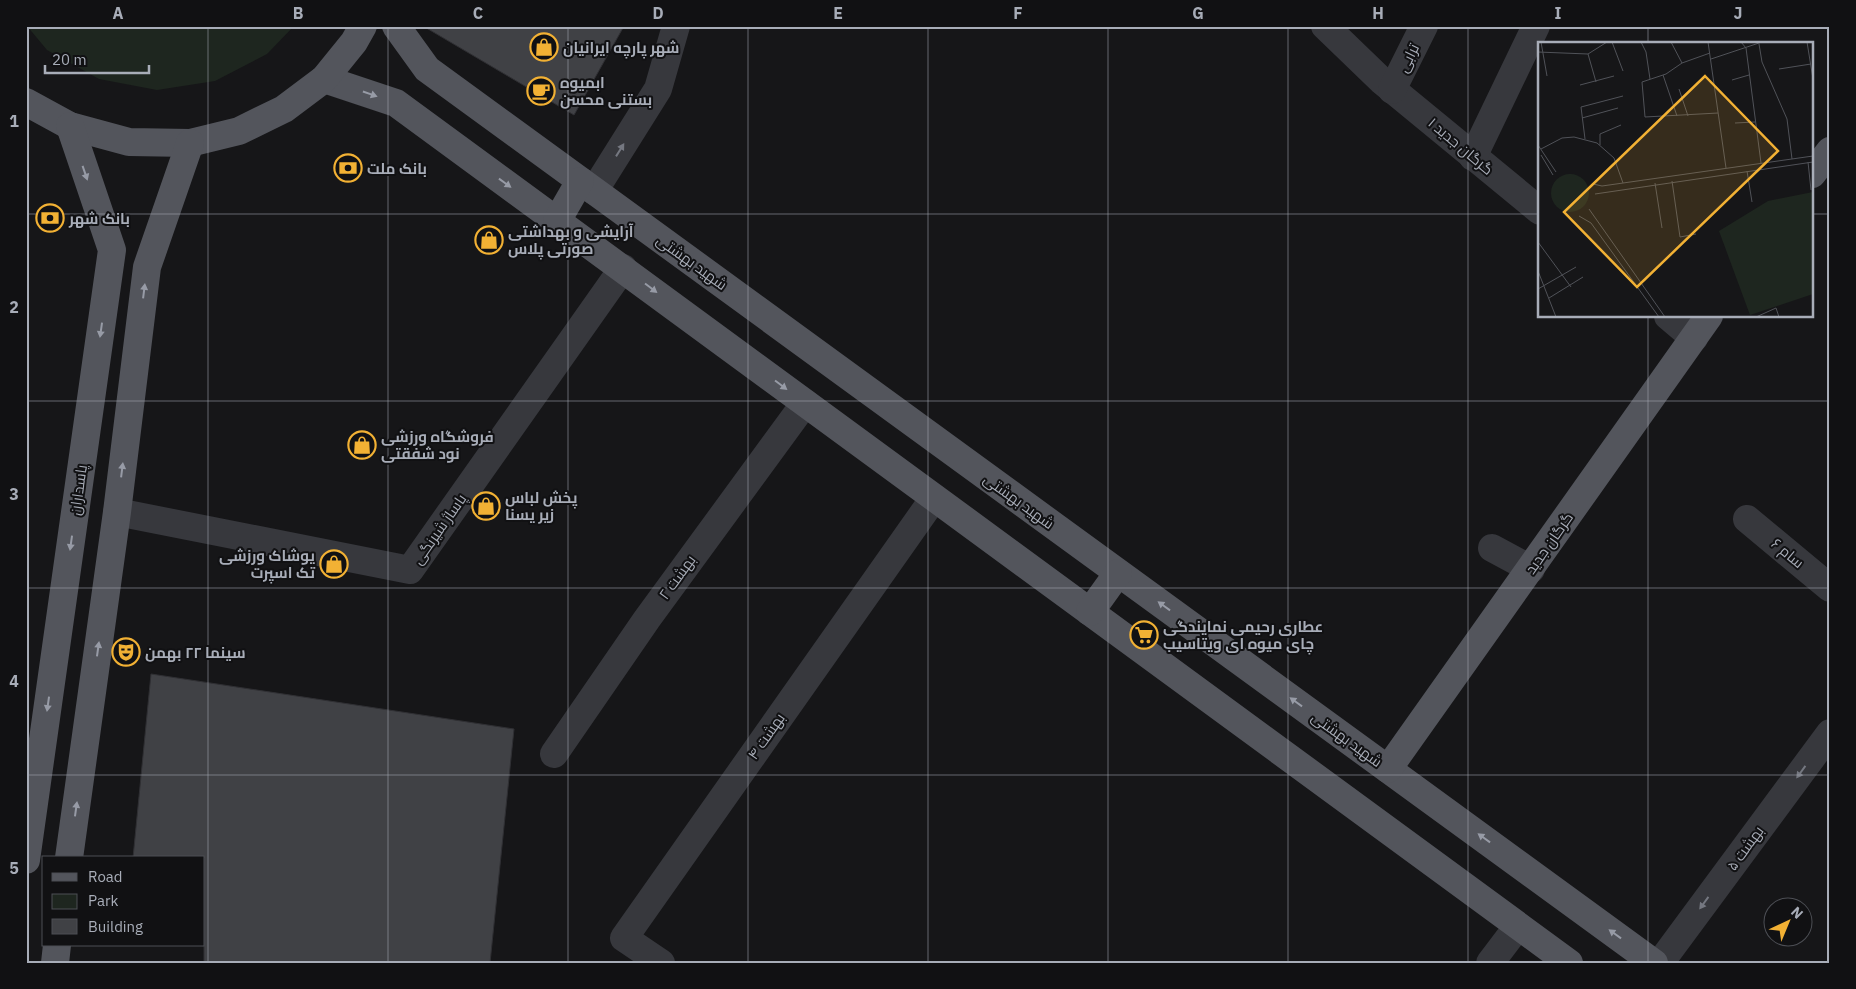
<svg xmlns="http://www.w3.org/2000/svg" width="1856" height="989" font-family="'IBM Plex Sans',Cairo,sans-serif">
<style>
.green{fill:#1e261f}
.building{fill:#404145;stroke:#303034}
.lines{fill:none;stroke-linecap:round;stroke-linejoin:round}
.minor{stroke:#37383d;stroke-width:28}
.major{stroke:#53555c;stroke-width:28}
.oneway{fill:#979ba6}
.oneway2{fill:#757881}
.grid{fill:none;stroke:#a8adb8;stroke-width:1;stroke-opacity:0.55}
.labels{text-anchor:middle;dominant-baseline:central;stroke-width:4;stroke-linejoin:round;paint-order:stroke}
.poi-label{font-size:15px;font-weight:bold;fill:#a8adb8;stroke:#111113;text-anchor:start}
.street-label{font-size:15px;fill:#a8adb8;stroke:#111113}
.inset-road{fill:none;stroke:#505258;stroke-width:1}
.view{fill:#f2b134;fill-opacity:0.15;stroke:#f2b134;stroke-width:2.5}
.inset-edge{fill:none;stroke:#a8adb8;stroke-width:2.5}
.neatline{fill:none;stroke:#a8adb8;stroke-width:2}
.grid-label{font-size:16px;text-anchor:middle;font-weight:bold;fill:#a8adb8}
</style>
<rect width="100%" height="100%" fill="#161618"/>
<!-- green -->
<polygon class="green" points="27,26 294,26 267,54 215,81 157,90 99,79 47,50"/>
<!-- building -->
<g class="building">
<polygon points="423,26 624,26 574,115"/>
<polygon points="151,674 514,729 490,963 204,963 204,858 133,858"/>
</g>
<g class="lines">
<!-- minor -->
<g class="minor">
<polyline points="1325,26 1382,81 1540,211"/>
<polyline points="1392,90 1424,26"/>
<polyline points="1473,157 1536,26"/>
<polyline points="594,191 658,89 676,26"/>
<polyline points="1668,316 1694,338"/>
<polyline points="117,512 410,570 623,268"/>
<polyline points="1747,519 1830,588"/>
<polyline points="1492,548 1531,569"/>
<polyline points="554,754 647,619 805,403"/>
<polyline points="661,963 624,938 934,498"/>
<polyline points="1490,963 1518,926"/>
<polyline points="1660,963 1830,733"/>
</g>
<!-- major -->
<g class="major">
<polyline points="396,26 427,69 1654,963"/>
<polyline points="324,79 396,103 1569,963"/>
<polyline points="26,102 70,126 129,142 190,143 239,131 284,109 324,79 354,42 363,26"/>
<polyline points="1812,174 1830,151"/>
<polyline points="557,221 580,181"/>
<polyline points="1090,612 1118,573"/>
<polyline points="1388,769 1709,316"/>
<polyline points="69,858 117,512 147,267 190,143"/>
<polyline points="26,860 112,250 70,126"/>
<polyline points="55,963 57,945"/>
</g>
</g>
<!-- one-way arrows -->
<defs><path id="oneway-solid" d="M-6-.8H1V-3.2L6.5 0L1 3.2V.8H-6Z" transform="scale(1.25)"/></defs>
<g class="oneway">
<use href="#oneway-solid" transform="translate(370 94) rotate(19)"/>
<use href="#oneway-solid" transform="translate(85 173) rotate(71)"/>
<use href="#oneway-solid" transform="translate(505 183) rotate(36)"/>
<use href="#oneway-solid" transform="translate(651 288) rotate(37)"/>
<use href="#oneway-solid" transform="translate(144 291) rotate(-83)"/>
<use href="#oneway-solid" transform="translate(101 330) rotate(98)"/>
<use href="#oneway-solid" transform="translate(781 385) rotate(37)"/>
<use href="#oneway-solid" transform="translate(122 470) rotate(-83)"/>
<use href="#oneway-solid" transform="translate(71 543) rotate(98)"/>
<use href="#oneway-solid" transform="translate(1164 606) rotate(-144)"/>
<use href="#oneway-solid" transform="translate(98 649) rotate(-82)"/>
<use href="#oneway-solid" transform="translate(1296 702) rotate(-144)"/>
<use href="#oneway-solid" transform="translate(48 704) rotate(98)"/>
<use href="#oneway-solid" transform="translate(76 809) rotate(-82)"/>
<use href="#oneway-solid" transform="translate(1484 838) rotate(-144)"/>
<use href="#oneway-solid" transform="translate(1615 934) rotate(-144)"/>
</g>
<g class="oneway2">
<use href="#oneway-solid" transform="translate(620 150) rotate(-58)"/>
<use href="#oneway-solid" transform="translate(1801 772) rotate(126)"/>
<use href="#oneway-solid" transform="translate(1704 903) rotate(126)"/>
</g>
<!-- grid -->
<path class="grid" d="M 208,26 L 208,963M 388,26 L 388,963M 568,26 L 568,963M 748,26 L 748,963M 928,26 L 928,963M 1108,26 L 1108,963M 1288,26 L 1288,963M 1468,26 L 1468,963M 1648,26 L 1648,44M 26,214 L 1540,214M 1812,214 L 1830,214M 1648,316 L 1648,963M 26,401 L 1830,401M 26,588 L 1830,588M 26,775 L 1830,775"/>
<!-- icons -->
<defs>
<g id="shop-ring" transform="scale(1.4375)"><circle r="9.5" fill="#111113" stroke="#f2b134" stroke-width="1.5"/><path d="M-5-2.5h2.3a2.7 3.5 0 0 1 5.4 0H5L5.5 6h-11ZM-1.5-2.5h3a1.5 2.3 0 0 0-3 0Z" fill="#f2b134"/></g>
<g id="cafe-ring" transform="scale(1.4375)"><circle r="9.5" fill="#111113" stroke="#f2b134" stroke-width="1.5"/><path d="M-5.5-4.5H6V0H3Q3 3.5 0 3.5H-2.5Q-5.5 3.5-5.5 0ZM3-3.2v2h1.7v-2ZM-6 4.5H4V6H-6Z" fill="#f2b134"/></g>
<g id="bank-ring" transform="scale(1.4375)"><circle r="9.5" fill="#111113" stroke="#f2b134" stroke-width="1.5"/><path d="M-6-4H6V4H-6ZM0-2.3a2.3 2.3 0 1 0 0 4.6a2.3 2.3 0 1 0 0-4.6Z" fill="#f2b134"/></g>
<g id="supermarket-ring" transform="scale(1.4375)"><circle r="9.5" fill="#111113" stroke="#f2b134" stroke-width="1.5"/><path d="M-6-5.5h2.5l.6 2H6L4.5 2H-2.5L-4.4-4H-6ZM-1.5 3.2a1.3 1.3 0 1 0 .1 0ZM3 3.2a1.3 1.3 0 1 0 .1 0Z" fill="#f2b134"/></g>
<g id="theatre-ring" transform="scale(1.4375)"><circle r="9.5" fill="#111113" stroke="#f2b134" stroke-width="1.5"/><path d="M-5-5.5Q0-4 5-5.5V0Q5 5 0 6Q-5 5-5 0ZM-3.3-2.5H-1v1.5H-3.3ZM1-2.5H3.3v1.5H1ZM-2.8 1Q0 5.5 2.8 1Z" fill="#f2b134"/></g>
</defs>
<g fill-rule="evenodd">
<use href="#shop-ring" x="544" y="47"/>
<use href="#cafe-ring" x="541" y="91"/>
<use href="#bank-ring" x="348" y="168"/>
<use href="#bank-ring" x="50" y="218"/>
<use href="#shop-ring" x="489" y="240"/>
<use href="#shop-ring" x="362" y="445"/>
<use href="#shop-ring" x="486" y="506"/>
<use href="#shop-ring" x="334" y="564"/>
<use href="#supermarket-ring" x="1144" y="635"/>
<use href="#theatre-ring" x="126" y="652"/>
</g>
<g class="labels">
<!-- poi labels -->
<g class="poi-label">
<text x="563" y="47">شهر پارچه ایرانیان</text>
<text x="560" y="82">ابمیوه<tspan x="560" dy="17">بستنی محسن</tspan></text>
<text x="367" y="168">بانک ملت</text>
<text x="69" y="218">بانک شهر</text>
<text x="508" y="231">آرایشی و بهداشتی<tspan x="508" dy="17">صورتی پلاس</tspan></text>
<text x="381" y="436">فروشگاه ورزشی<tspan x="381" dy="17">نود شفقتی</tspan></text>
<text x="505" y="497">پخش لباس<tspan x="505" dy="17">زیر یسنا</tspan></text>
<text x="315" y="555" text-anchor="end">پوشاک ورزشی<tspan x="315" dy="17">تک اسپرت</tspan></text>
<text x="1163" y="626">عطاری رحیمی نمایندگی<tspan x="1163" dy="17">چای میوه ای ویتاسیب</tspan></text>
<text x="145" y="652">سینما ۲۲ بهمن</text>
</g>
<!-- street labels -->
<g class="street-label">
<text transform="translate(1408 58) rotate(-64)">ترابی</text>
<text transform="translate(1461 146) rotate(40)">گرگان جدید ۱</text>
<text transform="translate(692 262) rotate(36)">شهید بهشتی</text>
<text transform="translate(78 490) rotate(-82)">پاسداران</text>
<text transform="translate(1019 501) rotate(36)">شهید بهشتی</text>
<text transform="translate(439 529) rotate(-55)">پاساژ شیرنگی</text>
<text transform="translate(1549 543) rotate(-55)">گرگان جدید</text>
<text transform="translate(1788 553) rotate(40)">۶ سام</text>
<text transform="translate(677 577) rotate(-54)">بهشت ۲</text>
<text transform="translate(766 736) rotate(-55)">۴ بهشت</text>
<text transform="translate(1347 739) rotate(36)">شهید بهشتی</text>
<text transform="translate(1745 848) rotate(-54)">بهشت ۵</text>
</g>
</g>
<!-- overview -->
<g transform="translate(1538 42)">
<rect width="275" height="275" fill="#161618"/>
<path d="M13 151a19 19 0 1 1 38 0a19 19 0 1 1-38 0ZM 275,150 L 275,252 L 212,273 L 181,189 L 230,159 Z" fill="#1e261f"/>
<path class="inset-road" d="M 3,0 L 9,34M 74,0 L 85,29M 103,0 L 108,10 L 112,37M 133,0 L 144,21M 170,0 L 188,126M 203,0 L 208,6 L 223,121M 269,0 L 275,37M 221,2 L 224,20 L 249,77 L 254,117M 0,10 L 50,12M 172,11 L 144,21 L 128,32 L 104,40 L 107,75 L 180,71M 50,12 L 58,40M 50,12 L 69,0M 173,17 L 224,0M 241,27 L 273,22M 125,33 L 139,74M 194,38 L 211,33M 42,43 L 76,34M 141,47 L 150,74M 44,76 L 80,66M 197,81 L 217,80M 47,97 L 43,65 L 85,54M 0,103 L 18,130M 62,103 L 62,92 L 83,83M 3,107 L 24,96 L 36,95 L 59,101 L 76,116 L 85,141M 3,113 L 15,133M 270,120 L 273,148M 209,129 L 214,160M 134,139 L 142,195 L 158,192M 117,141 L 124,186M 55,142 L 64,144 L 275,114M 57,152 L 275,120M 51,167 L 127,275M 41,174 L 53,181 L 121,275M 0,200 L 33,245M 0,229 L 18,275M 0,247 L 38,225M 11,256 L 45,235M 218,275 L 238,266 L 241,275"/>
<path class="view" d="M 167,34 L 240,109 L 99,245 L 26,170 Z"/>
<rect width="275" height="275" class="inset-edge"/>
</g>
<!-- border -->
<rect width="1856" height="989" fill="none" stroke="#111113" stroke-width="55"/>
<!-- legend -->
<rect x="42" y="856" width="162" height="90" fill="#111113" stroke="#4d4f55"/>
<rect x="52" y="873" width="25" height="8" fill="#53555c" stroke="#4d4f55"/>
<text x="88" y="882" font-size="15" fill="#a8adb8">Road</text>
<rect x="52" y="894" width="25" height="15" fill="#1e261f" stroke="#4d4f55"/>
<text x="88" y="906" font-size="15" fill="#a8adb8">Park</text>
<rect x="52" y="919" width="25" height="15" fill="#404145" stroke="#4d4f55"/>
<text x="88" y="932" font-size="15" fill="#a8adb8">Building</text>
<!-- north arrow -->
<g transform="translate(1788 922) rotate(44)"><circle r="24" fill="#111113" stroke="#4d4f55"/>
<path d="M0-4L9 19L0 12L-9 19Z" fill="#f2b134"/>
<text y="-8" font-size="14" font-weight="bold" text-anchor="middle" fill="#a8adb8">N</text>
</g>
<!-- scale -->
<path d="M45 65v8h104v-8" fill="none" stroke="#a8adb8" stroke-width="2.5"/>
<text x="52" y="65" font-size="15" fill="#a8adb8" stroke="#111113" stroke-width="4" paint-order="stroke">20 m</text>
<rect x="28" y="28" width="1800" height="934" class="neatline"/>
<g class="grid-label">
<text x="118" y="19">A</text>
<text x="298" y="19">B</text>
<text x="478" y="19">C</text>
<text x="658" y="19">D</text>
<text x="838" y="19">E</text>
<text x="1018" y="19">F</text>
<text x="1198" y="19">G</text>
<text x="1378" y="19">H</text>
<text x="1558" y="19">I</text>
<text x="1738" y="19">J</text>
<text x="14" y="127">1</text>
<text x="14" y="313">2</text>
<text x="14" y="500">3</text>
<text x="14" y="687">4</text>
<text x="14" y="874">5</text>
</g>
</svg>
